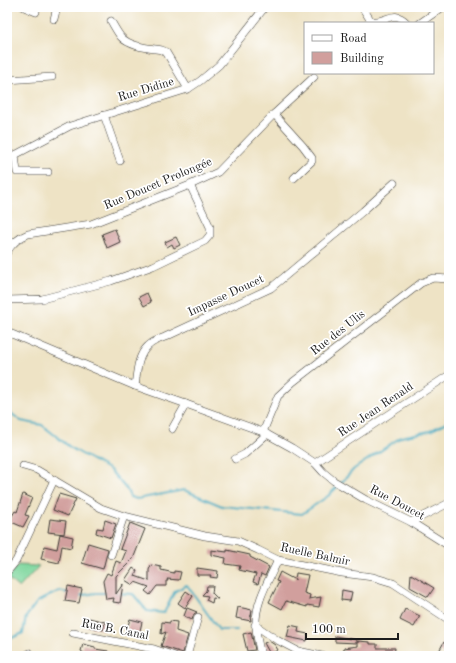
<svg xmlns="http://www.w3.org/2000/svg" width="456" height="663" font-family="'Old Standard TT',serif">
<style>
.green{fill:#7cd59b;stroke:#4c785c}
.lines{fill:none;stroke-linecap:round;stroke-linejoin:round}
.stream{stroke:#3fa8bf;stroke-width:2}
.building{fill:#d19f9d}
.minor-casing{stroke:#3c3a35;stroke-width:8}
.minor{stroke:#fff;stroke-width:7}
.labels{text-anchor:middle;dominant-baseline:central;stroke-width:3.5;stroke-linejoin:round;paint-order:stroke}
.street-label{font-size:12px;fill:#1c1c1c;stroke:#fff}
</style>
<rect width="100%" height="100%" fill="#fff"/>
<filter id="ink" filterUnits="userSpaceOnUse"><feTurbulence type="fractalNoise" baseFrequency=".025" numOctaves="2"/><feDisplacementMap in="SourceGraphic" scale="8" xChannelSelector="R" yChannelSelector="G"/><feConvolveMatrix kernelMatrix="1 2 1 2 8 2 1 2 1" color-interpolation-filters="sRGB"/></filter>
<filter id="wash" filterUnits="userSpaceOnUse"><feTurbulence type="fractalNoise" baseFrequency=".012" numOctaves="4" result="noise"/><feDisplacementMap in="SourceGraphic" scale="16" xChannelSelector="R" yChannelSelector="G"/><feGaussianBlur stdDeviation="0.9" result="paint"/><feColorMatrix in="noise" values="0 0 0 0 0 0 0 0 0 0 0 0 0 0 0 0 0 1.4 0 .05"/><feComposite in="paint" operator="in"/></filter>
<g filter="url(#wash)">
<rect width="100%" height="100%" fill="#eee3c5"/>
<!-- green -->
<polygon class="green" points="18,565 39,566 19,588 7,578"/>
<g class="lines">
<!-- stream -->
<g class="stream">
<polyline points="7,410 21,421 42,425 71,448 110,470 127,490 130,497 137,499 184,490 222,506 302,514 328,496 338,486"/>
<polyline points="341,483 354,469 401,437 430,431 449,421"/>
<polyline points="113,593 133,594 147,611 164,613 175,591 187,585 219,630 237,630"/>
<polyline points="78,596 96,593 107,593"/>
<polyline points="7,640 23,633 26,617 37,602 59,591 68,593"/>
</g>
</g>
<g id="blocks">
<!-- building -->
<g class="building">
<polygon points="115,229 120,242 107,248 102,234"/>
<polygon points="176,237 180,245 174,248 172,244 167,247 165,242"/>
<polygon points="147,293 151,302 144,306 139,297"/>
<polygon points="23,494 32,498 25,515 29,516 23,527 9,521 15,511 17,512"/>
<polygon points="59,494 76,499 68,516 53,510"/>
<polygon points="50,519 66,521 64,534 48,532"/>
<polygon points="105,520 116,524 111,538 96,533 97,528 103,529"/>
<polygon points="130,523 145,529 133,559 116,576 116,594 123,584 120,603 113,602 114,598 106,599 103,581 107,573 111,575 116,561 121,563 126,551 120,549"/>
<polygon points="60,534 73,537 71,548 62,546 59,563 41,559 44,546 57,549"/>
<polygon points="88,543 108,549 103,569 82,563"/>
<polygon points="211,550 227,552 227,550 250,555 250,557 269,567 265,576 261,574 258,584 253,582 256,574 239,570 240,566 225,564 226,558 211,555"/>
<polygon points="151,565 161,567 161,570 174,573 174,571 181,572 179,580 167,579 168,581 166,581 166,586 157,586 150,595 145,591 149,587 135,582 133,585 125,580 133,568 137,571 135,576 149,581 149,570"/>
<polygon points="197,568 218,571 217,578 210,577 211,575 197,575"/>
<polygon points="280,572 295,580 296,573 308,575 304,593 310,595 309,599 321,597 319,607 307,605 307,607 286,601 282,609 269,602 279,582 276,581"/>
<polygon points="411,574 434,588 428,597 410,587"/>
<polygon points="68,586 82,589 79,603 65,601"/>
<polygon points="207,586 213,586 212,593 218,599 213,598 212,603 206,600 208,596 202,595 206,591"/>
<polygon points="342,590 352,592 350,601 341,600"/>
<polygon points="186,591 193,596 185,608 178,603"/>
<polygon points="238,607 252,610 251,616 250,616 251,621 236,618"/>
<polygon points="187,608 197,612 194,614 192,620 184,616"/>
<polygon points="405,609 420,616 414,627 400,620"/>
<polygon points="89,618 105,622 103,630 87,626"/>
<polygon points="130,619 142,622 139,635 126,632"/>
<polygon points="170,621 177,622 176,631 188,635 183,653 161,646 166,632 161,634 162,622 170,623"/>
<polygon points="290,625 299,627 298,632 308,634 307,641 287,637"/>
<polygon points="251,632 255,650 247,651 243,634"/>
<polygon points="335,636 357,640 357,643 335,642"/>
<polygon points="269,641 275,645 278,650 270,654 264,643"/>
<polygon points="358,641 370,642 370,644 377,644 377,648 395,648 394,656 353,656 343,654 344,648 358,646"/>
<polygon points="444,642 449,645 449,656 439,651"/>
<polygon points="83,644 95,647 95,649 108,651 108,656 84,656 85,654 81,651"/>
</g>
</g>
</g>
<g filter="url(#ink)">
<use href="#blocks" fill-opacity="0" stroke="#3c3a35" stroke-width="1"/>
<g class="lines">
<!-- minor casing -->
<g class="minor-casing">
<g id="minor">
<polyline points="24,7 36,12"/>
<path d="M 362,7 L 371,21 C 386,24 393,8 407,23"/>
<polyline points="54,19 57,7"/>
<path d="M 111,21 C 114,26 117,32 121,37 C 130,47 150,48 162,50 L 166,52 L 188,89"/>
<polyline points="420,23 443,7"/>
<polyline points="7,80 52,77"/>
<polyline points="274,114 303,146 312,158 312,161 294,178"/>
<polyline points="104,115 120,161"/>
<polyline points="15,155 17,172 48,172"/>
<polyline points="7,156 15,155 70,126 188,89 200,81 219,65 265,7"/>
<path d="M 7,252 C 12,243 18,238 28,234 L 91,224 L 190,185 L 218,172 L 274,114 L 314,77"/>
<polyline points="7,300 42,299 111,281 153,266 205,241 210,235 210,227 190,185"/>
<polyline points="7,332 135,386 186,404 263,432 292,448 315,463 323,472 334,481 366,500 411,522 449,546"/>
<path d="M 135,386 C 137,373 137,356 148,346 C 152,342 159,339 165,337 L 271,288 L 363,211 L 394,183"/>
<polyline points="172,429 186,404"/>
<polyline points="263,432 278,396 293,382 421,283 433,278 449,279"/>
<polyline points="235,459 245,454 267,434"/>
<polyline points="315,463 449,375"/>
<polyline points="23,466 37,470 101,508 124,516 205,536 238,541 258,550 278,560 342,573 373,577 393,583 449,620"/>
<polyline points="411,522 449,503"/>
<polyline points="111,555 124,516"/>
<polyline points="7,572 16,561 54,480"/>
<polyline points="255,625 277,640 298,651 322,656"/>
<polyline points="73,633 154,649 175,656"/>
<polyline points="25,656 30,653"/>
<polyline points="187,656 198,617"/>
<path d="M 261,656 C 259,646 256,635 256,625 C 255,602 269,580 278,560"/>
</g>
</g>
<!-- minor -->
<use href="#minor" class="minor"/>
</g>
</g>
<g class="labels">
<!-- street labels -->
<g class="street-label">
<text transform="translate(146 90) rotate(-17)">Rue Didine</text>
<text transform="translate(158 184) rotate(-23)">Rue Doucet Prolongée</text>
<text transform="translate(226 296) rotate(-25)">Impasse Doucet</text>
<text transform="translate(338 333) rotate(-38)">Rue des Ulis</text>
<text transform="translate(376 410) rotate(-34)">Rue Jean Renald</text>
<text transform="translate(397 503) rotate(28)">Rue Doucet</text>
<text transform="translate(315 555) rotate(12)">Ruelle Balmir</text>
<text transform="translate(115 630) rotate(11)">Rue B. Canal</text>
</g>
</g>
<!-- margin -->
<rect width="456" height="663" fill="none" stroke="#fff" stroke-width="24"/>
<!-- legend -->
<rect x="304" y="22" width="130" height="52" fill="#ffffff" stroke="#a4a4a4"/>
<rect x="312" y="35" width="20" height="6" fill="#ffffff" stroke="#a4a4a4"/>
<text x="340" y="42" font-size="12" fill="#1c1c1c">Road</text>
<rect x="312" y="52" width="20" height="12" fill="#d19f9d" stroke="#a4a4a4"/>
<text x="340" y="62" font-size="12" fill="#1c1c1c">Building</text>
<!-- scale -->
<path d="M306 633v6h92v-6" fill="none" stroke="#1c1c1c" stroke-width="2"/>
<text x="312" y="633" font-size="12" fill="#1c1c1c" stroke="#ffffff" stroke-width="3" paint-order="stroke">100 m</text>
</svg>
